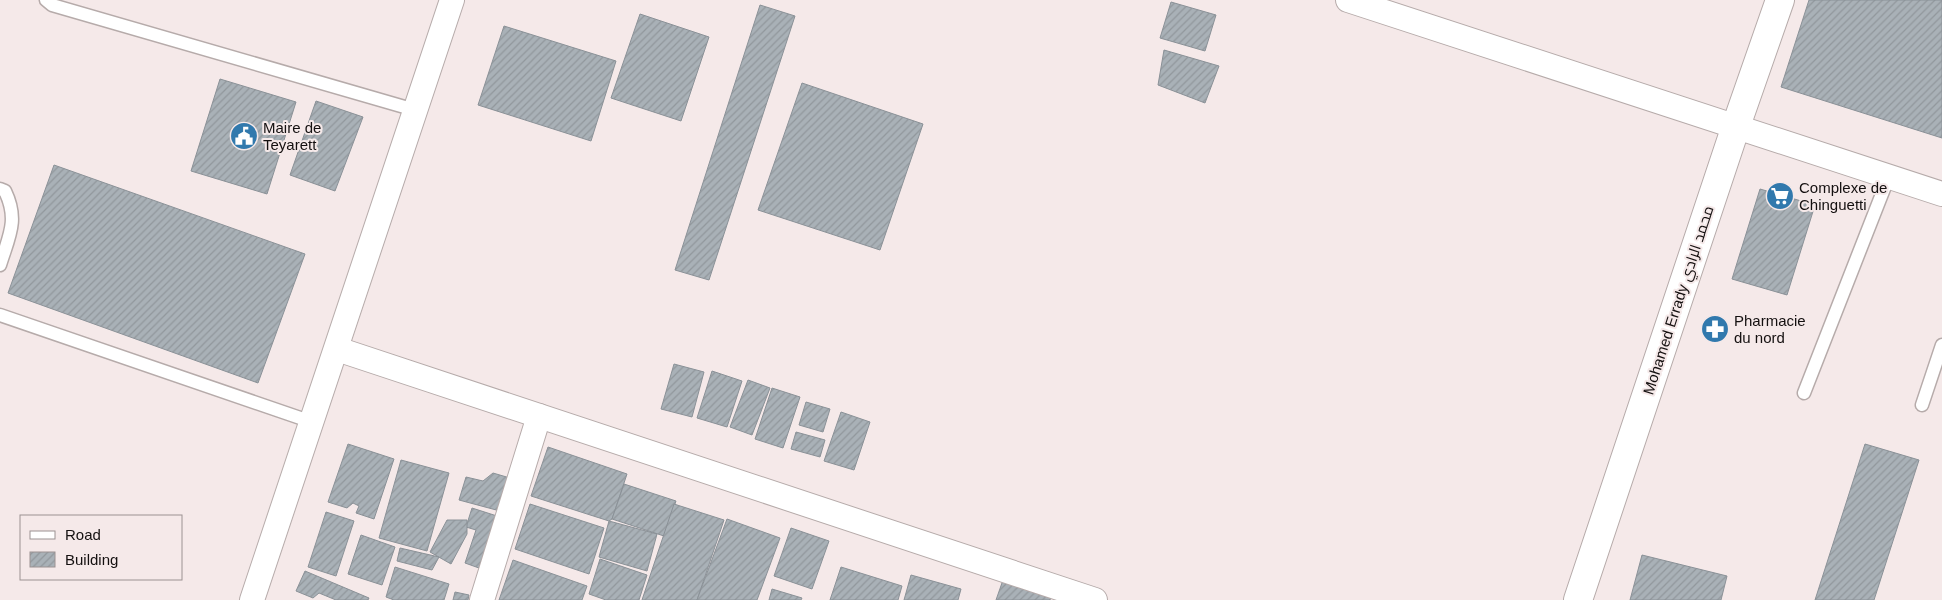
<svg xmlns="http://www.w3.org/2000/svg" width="1942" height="600" font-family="Arial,Cairo,sans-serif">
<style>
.building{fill:url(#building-hatch);stroke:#8a9197}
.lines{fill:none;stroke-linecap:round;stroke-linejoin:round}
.service-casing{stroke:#b6abaa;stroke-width:15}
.minor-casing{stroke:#b6abaa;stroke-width:26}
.tertiary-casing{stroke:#b6abaa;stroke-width:30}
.service{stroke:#fff;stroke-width:12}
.minor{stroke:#fff;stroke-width:24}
.tertiary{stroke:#fff;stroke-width:28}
.labels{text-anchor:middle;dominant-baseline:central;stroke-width:4;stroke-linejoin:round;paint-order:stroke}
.poi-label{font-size:15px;fill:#141010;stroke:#f5e9e9;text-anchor:start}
.street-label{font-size:15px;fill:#141010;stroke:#f5e9e9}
</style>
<defs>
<pattern id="building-hatch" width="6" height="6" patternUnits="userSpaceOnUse" patternTransform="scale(1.25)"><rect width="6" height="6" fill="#a9b1b7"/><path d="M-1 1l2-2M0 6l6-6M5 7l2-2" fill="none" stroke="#91979c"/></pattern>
</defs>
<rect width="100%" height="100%" fill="#f5e9e9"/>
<!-- building -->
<g class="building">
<polygon points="1809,0 1942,0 1942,138 1781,87"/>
<polygon points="1171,2 1216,15 1205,51 1160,38"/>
<polygon points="760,5 795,16 709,280 675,270"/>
<polygon points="640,14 709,37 681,121 611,98"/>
<polygon points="504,26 616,61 591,141 478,105"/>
<polygon points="1164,50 1219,66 1205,103 1158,85"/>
<polygon points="220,79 296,102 267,194 191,171"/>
<polygon points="802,83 923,124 880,250 758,210"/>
<polygon points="316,101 363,117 335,191 290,175"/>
<polygon points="54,165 305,254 258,383 8,293"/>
<polygon points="1760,189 1815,205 1787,295 1732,279"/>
<polygon points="674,364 704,372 692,417 661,409"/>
<polygon points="712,371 742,381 727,427 697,418"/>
<polygon points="748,380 770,388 752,435 730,427"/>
<polygon points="772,388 800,397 783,448 755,439"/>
<polygon points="806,402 830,409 823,432 799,425"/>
<polygon points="841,412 870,422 854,470 824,461"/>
<polygon points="796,432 825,440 820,457 791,449"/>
<polygon points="348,444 394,459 374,519 356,513 359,506 353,503 347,508 328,502"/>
<polygon points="1865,444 1919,460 1874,600 1815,600"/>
<polygon points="548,447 627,474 612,519 609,521 531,496"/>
<polygon points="401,460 449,473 427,551 379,538"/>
<polygon points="493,473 510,478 500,511 459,500 466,477 483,481"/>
<polygon points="624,484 676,501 664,536 612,519"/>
<polygon points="530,504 604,528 589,574 515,549"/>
<polygon points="674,504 724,520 697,600 642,600"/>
<polygon points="472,508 497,516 479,568 465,563 476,530 466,527"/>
<polygon points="326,512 354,521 336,576 308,567"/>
<polygon points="727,519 780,538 757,600 697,600"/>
<polygon points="447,520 467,520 467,534 451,564 430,552"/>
<polygon points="609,521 657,534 647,571 599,557"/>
<polygon points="791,528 829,541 812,589 774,576"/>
<polygon points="361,535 395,547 382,585 348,574"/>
<polygon points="400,548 439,557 432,570 397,561"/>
<polygon points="1642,555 1727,576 1721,600 1630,600"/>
<polygon points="600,559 647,575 639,600 606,600 589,594"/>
<polygon points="513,560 587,586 582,600 499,600"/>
<polygon points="395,567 449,584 444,600 394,600 386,597"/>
<polygon points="841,567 902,586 898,600 830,600"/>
<polygon points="305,571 369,598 368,600 336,600 319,593 313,598 296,591"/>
<polygon points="911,575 961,589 958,600 904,600"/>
<polygon points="1003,580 1051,597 1050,600 996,600"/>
<polygon points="772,589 802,598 801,600 769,600"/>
<polygon points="455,592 469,595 468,600 453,600"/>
</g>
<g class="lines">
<!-- service casing -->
<g class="service-casing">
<g id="service">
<polyline points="46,0 52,5 415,110"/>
<path d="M 0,189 L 5,191 C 19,220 9,236 0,265"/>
<polyline points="0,315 312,422"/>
<polyline points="1804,393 1889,176"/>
<polyline points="1922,405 1942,345"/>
</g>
</g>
<!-- minor casing -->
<g class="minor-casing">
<g id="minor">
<polyline points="1348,0 1942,194"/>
<polyline points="337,349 1095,600"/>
<polyline points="252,600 452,0"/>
<polyline points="482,600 539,416"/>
</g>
</g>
<!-- tertiary casing -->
<g class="tertiary-casing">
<polyline id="tertiary" points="1578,600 1736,126 1780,0"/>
</g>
<!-- service -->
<use href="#service" class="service"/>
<!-- minor -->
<use href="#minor" class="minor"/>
<!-- tertiary -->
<use href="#tertiary" class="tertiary"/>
</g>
<!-- icons -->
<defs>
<g id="civic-disc" transform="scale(1.4375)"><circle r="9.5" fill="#3179ad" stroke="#f5e9e9"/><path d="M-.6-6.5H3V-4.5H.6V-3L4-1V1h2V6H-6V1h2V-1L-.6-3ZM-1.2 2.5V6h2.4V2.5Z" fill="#fff"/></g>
<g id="supermarket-disc" transform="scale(1.4375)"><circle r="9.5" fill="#3179ad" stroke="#f5e9e9"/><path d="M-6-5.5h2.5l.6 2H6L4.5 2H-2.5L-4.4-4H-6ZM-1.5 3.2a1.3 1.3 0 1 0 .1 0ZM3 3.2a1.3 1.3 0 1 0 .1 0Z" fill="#fff"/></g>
<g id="pharmacy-disc" transform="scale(1.4375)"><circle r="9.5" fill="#3179ad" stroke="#f5e9e9"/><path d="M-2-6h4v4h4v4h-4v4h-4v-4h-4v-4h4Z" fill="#fff"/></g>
</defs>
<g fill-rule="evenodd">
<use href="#civic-disc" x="244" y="136"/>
<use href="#supermarket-disc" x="1780" y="196"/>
<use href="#pharmacy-disc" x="1715" y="329"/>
</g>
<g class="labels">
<!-- poi labels -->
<g class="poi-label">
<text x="263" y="127">Maire de<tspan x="263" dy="17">Teyarett</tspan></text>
<text x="1799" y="187">Complexe de<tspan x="1799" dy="17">Chinguetti</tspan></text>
<text x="1734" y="320">Pharmacie<tspan x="1734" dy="17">du nord</tspan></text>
</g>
<!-- street labels -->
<g class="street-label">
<text transform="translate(1678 300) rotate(-72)">Mohamed Errady محمد الرادي</text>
</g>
</g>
<!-- legend -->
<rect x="20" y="515" width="162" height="65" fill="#f5e9e9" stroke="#9b9292"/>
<rect x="30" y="531" width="25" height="8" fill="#ffffff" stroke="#9b9292"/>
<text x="65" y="540" font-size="15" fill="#141010">Road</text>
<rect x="30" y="552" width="25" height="15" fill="url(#building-hatch)" stroke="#9b9292"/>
<text x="65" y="565" font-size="15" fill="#141010">Building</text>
</svg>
